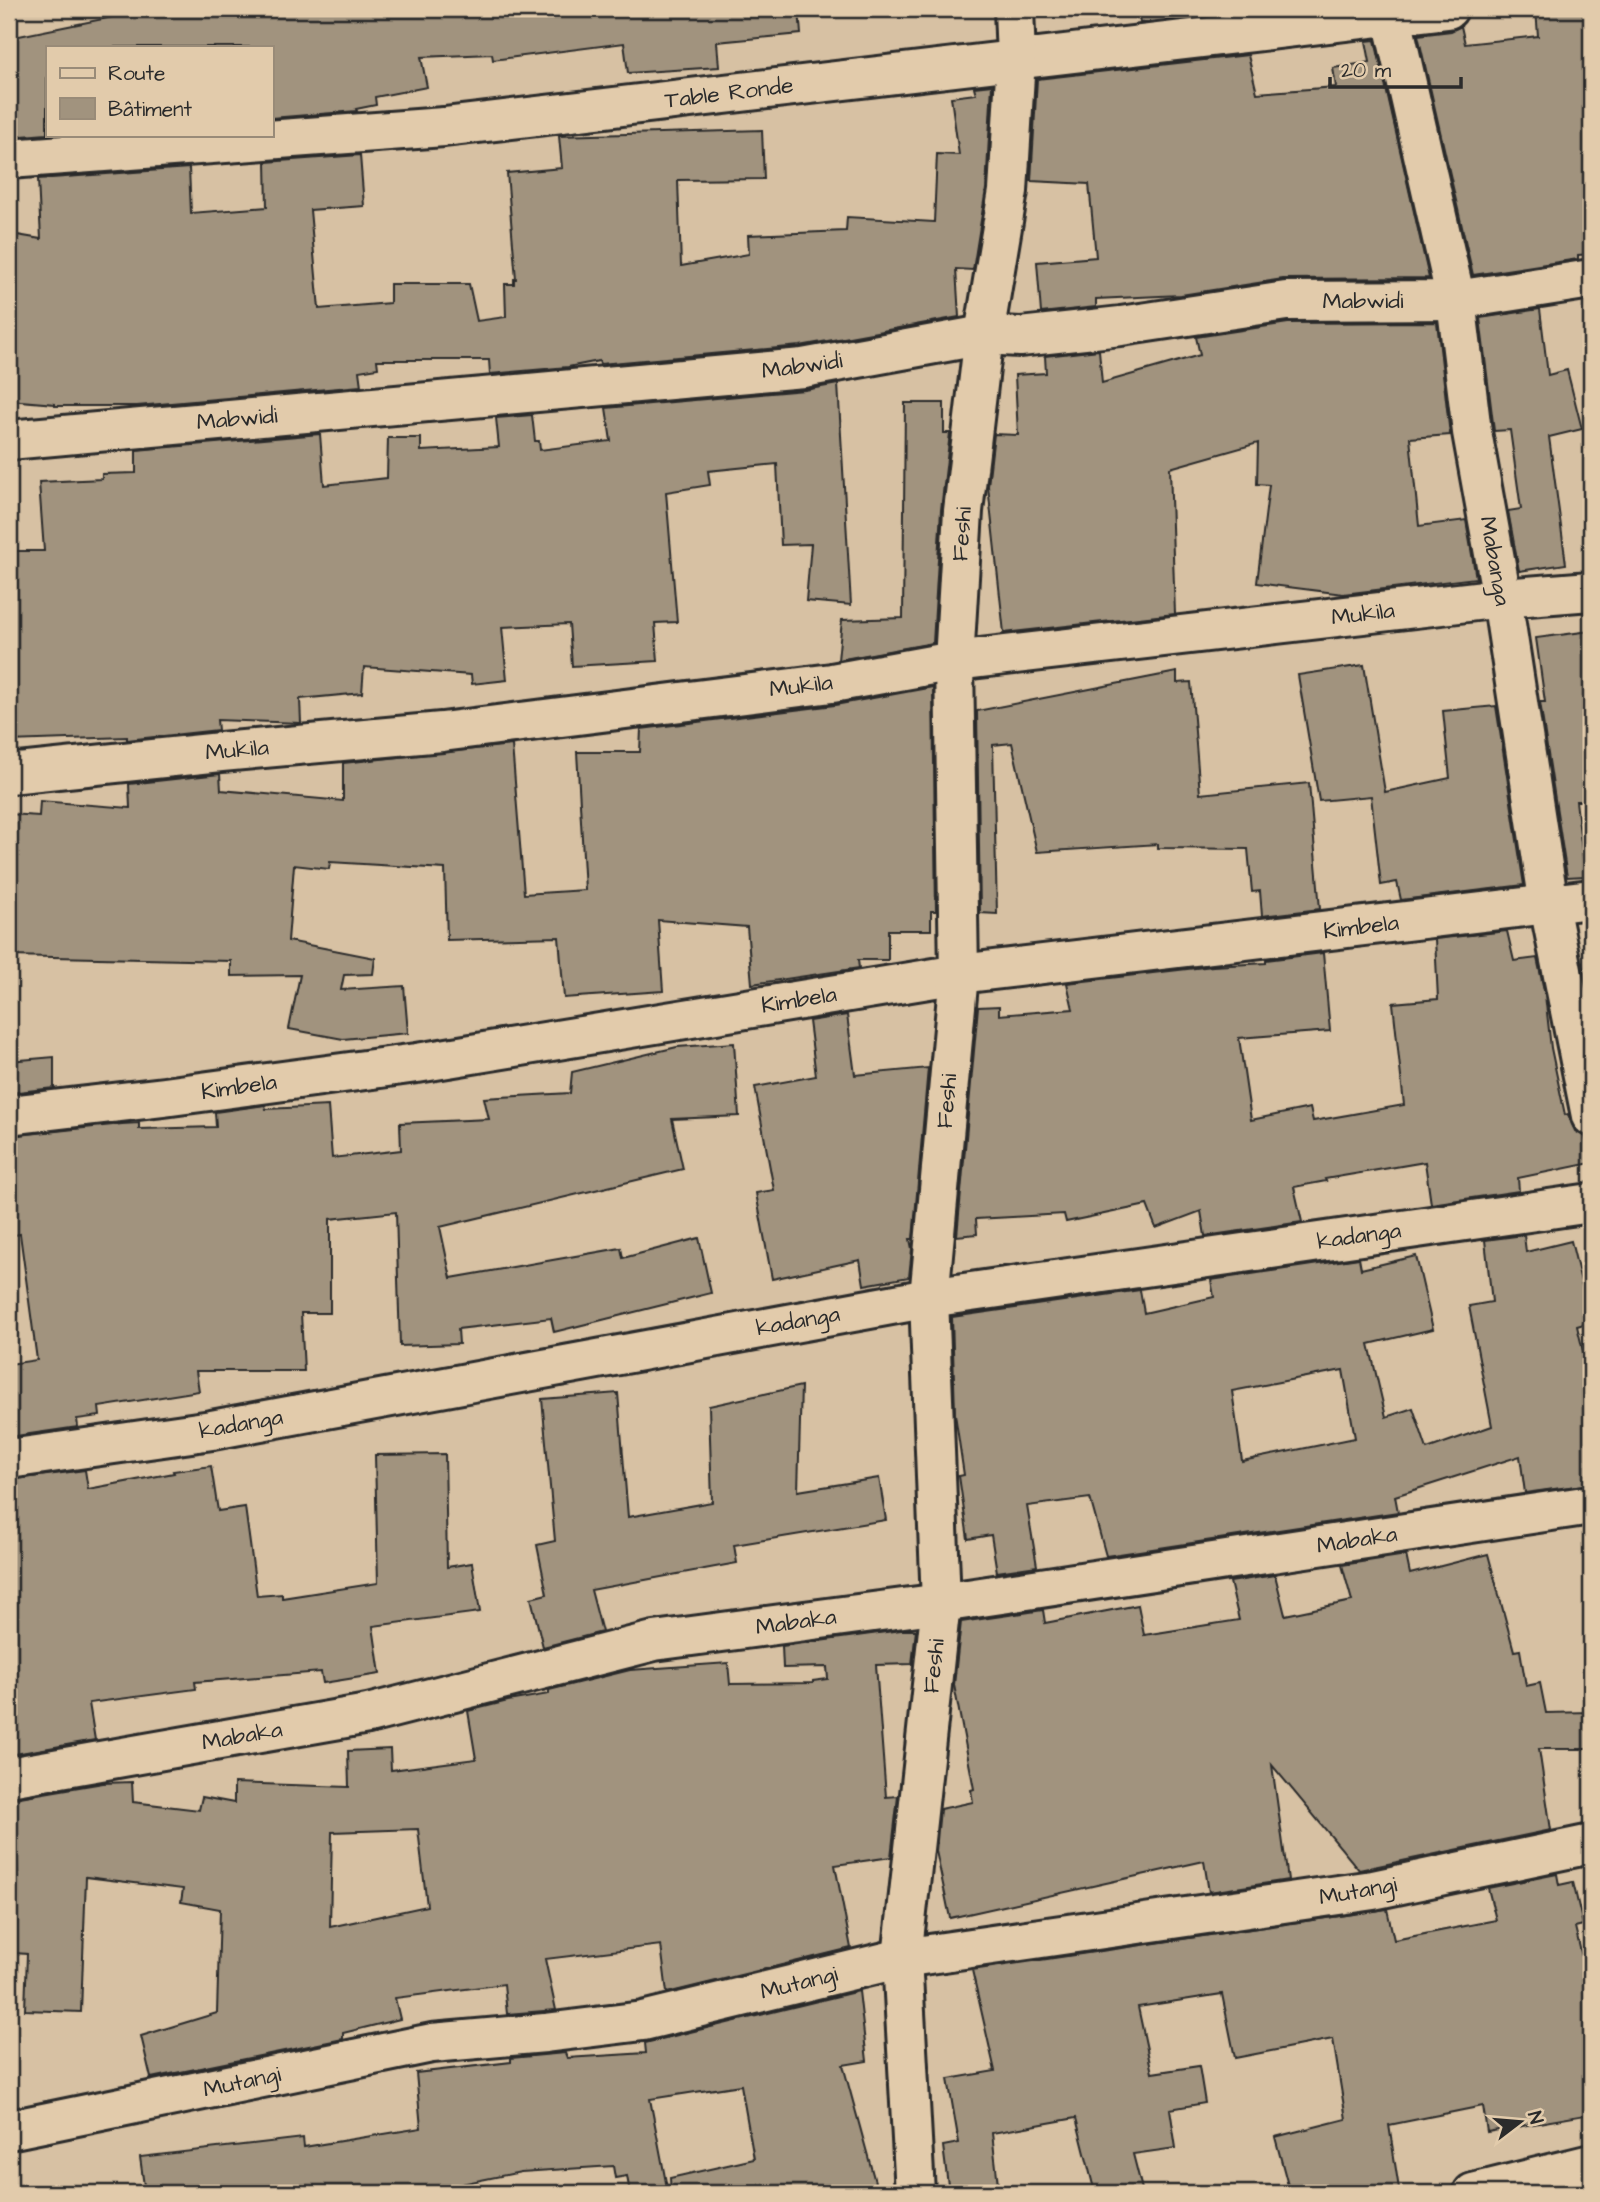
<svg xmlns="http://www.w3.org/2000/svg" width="1600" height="2202" font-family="'Architects Daughter',sans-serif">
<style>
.building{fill:#a1937e;stroke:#2b2b2b;stroke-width:2;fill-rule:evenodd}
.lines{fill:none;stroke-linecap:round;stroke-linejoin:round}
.minor-casing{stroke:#2b2b2b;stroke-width:44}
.minor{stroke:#e2cbab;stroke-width:38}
.labels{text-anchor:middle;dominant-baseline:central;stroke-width:5;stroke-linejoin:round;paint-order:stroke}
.street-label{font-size:23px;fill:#2b2b2b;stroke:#e2cbab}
</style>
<rect width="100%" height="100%" fill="#d7c1a3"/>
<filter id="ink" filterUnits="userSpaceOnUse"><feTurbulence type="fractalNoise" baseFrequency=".0143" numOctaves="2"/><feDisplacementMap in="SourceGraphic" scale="14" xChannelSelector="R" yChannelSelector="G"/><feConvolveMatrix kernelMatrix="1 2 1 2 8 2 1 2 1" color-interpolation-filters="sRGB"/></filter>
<g filter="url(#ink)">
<!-- building -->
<g class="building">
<polygon points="152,9 799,9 801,34 717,42 719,67 628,73 624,43 493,60 492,54 421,57 427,87 375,97 376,105 356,109 357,111 271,118 271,47 47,47 47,134 9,137 9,38"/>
<polygon points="1138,9 1174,9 1175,19 1140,23"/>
<polygon points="1536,9 1591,9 1591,254 1578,255 1578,259 1473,275 1418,35 1451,31 1461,26 1465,44 1538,36"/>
<polygon points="1375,40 1429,278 1283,279 1181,295 1096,299 1096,307 1041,313 1037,262 1096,257 1089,184 1031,181 1037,79 1248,55 1257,93 1336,87 1333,68 1370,62 1366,41"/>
<polygon points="992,85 986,189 973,270 956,269 959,317 800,346 600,364 599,361 568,367 490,374 489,360 377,360 378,368 359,371 361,386 137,406 55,406 55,404 9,400 9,290 17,235 41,239 38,179 189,168 191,213 267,207 266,162 360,155 364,206 310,210 319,309 390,303 390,284 469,284 477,321 506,317 505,284 514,284 514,279 516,279 507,173 562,168 559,136 762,130 764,179 678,180 681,266 749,254 748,235 846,231 847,217 934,222 937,154 959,155 951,97 976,94 974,87"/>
<polygon points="1540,309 1548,375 1567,370 1582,429 1549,437 1566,564 1519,571 1508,511 1521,509 1510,430 1494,431 1480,318"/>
<polygon points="1437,322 1450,435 1410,438 1419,526 1466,520 1476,578 1343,594 1257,583 1269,485 1257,484 1258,443 1170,468 1175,614 1004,633 988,486 994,434 1018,435 1015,375 1046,373 1045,356 1099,350 1102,383 1200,355 1196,337 1288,323"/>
<polygon points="838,384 851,605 806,601 811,544 781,545 777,464 708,471 710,485 666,492 677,622 655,623 658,661 572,666 569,624 502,627 507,680 472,684 471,675 364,667 362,693 300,699 301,723 217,720 218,730 127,740 127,737 9,741 9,692 13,692 9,610 9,551 44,551 39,482 102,479 102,474 136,473 136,450 320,434 324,485 387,478 388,438 421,438 421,451 499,447 496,418 532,415 535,441 539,441 540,450 611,441 606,408 805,390"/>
<polygon points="905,403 944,403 944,433 950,433 941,510 933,643 838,660 842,620 903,618"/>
<polygon points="1591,631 1591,801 1576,801 1585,876 1567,877 1540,702 1545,702 1536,638"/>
<polygon points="1364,665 1385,792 1450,778 1443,711 1496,706 1524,885 1401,900 1397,882 1381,885 1371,796 1319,801 1298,675"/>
<polygon points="1177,672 1177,683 1191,682 1200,794 1309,783 1320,909 1262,916 1260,891 1252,892 1248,849 1158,848 1158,844 1037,852 1012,743 993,745 997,914 980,913 977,711"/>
<polygon points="933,687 936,911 931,911 931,930 888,930 888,960 858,960 859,968 752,984 747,927 658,920 663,991 564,998 559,937 447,940 445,869 330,862 329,869 294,865 288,941 375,958 373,974 344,975 341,990 404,986 408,1033 343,1039 289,1029 300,975 231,976 231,961 9,956 9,814 39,816 40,801 130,808 129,784 220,774 221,790 343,801 343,763 512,745 524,894 585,890 577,752 640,752 641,729 835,705"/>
<polygon points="1507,931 1514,961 1537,958 1545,995 1551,1048 1565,1115 1568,1114 1575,1131 1585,1137 1591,1163 1518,1178 1519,1191 1431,1204 1425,1162 1325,1179 1326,1181 1294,1187 1302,1222 1205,1236 1201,1211 1156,1228 1147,1205 1066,1222 1064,1214 976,1219 977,1234 957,1236 978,1007 999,1006 999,1015 1073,1009 1067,983 1213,966 1266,963 1266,960 1323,953 1330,1031 1239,1038 1251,1120 1310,1108 1313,1121 1404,1105 1393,1003 1438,999 1435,939"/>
<polygon points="847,1015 855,1075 928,1068 913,1239 910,1239 912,1249 909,1277 864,1285 860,1260 772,1279 756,1193 774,1190 755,1087 816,1076 809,1021"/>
<polygon points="734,1043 739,1116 672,1119 683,1169 440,1227 451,1278 621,1248 623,1258 699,1238 711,1293 554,1332 551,1318 458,1329 459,1344 400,1346 396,1212 330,1219 330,1313 301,1313 304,1371 196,1371 199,1391 99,1407 100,1416 77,1419 78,1427 9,1437 9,1364 37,1360 20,1234 9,1236 9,1136 122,1124 139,1123 139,1129 216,1127 215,1112 265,1105 266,1109 328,1106 332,1158 401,1150 400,1123 489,1119 484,1098 570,1093 572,1072 677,1047"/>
<polygon points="54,1057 54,1088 9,1093 9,1061"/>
<path d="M 1524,1235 L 1526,1252 L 1571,1241 L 1591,1322 L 1577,1326 L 1591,1384 L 1591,1484 L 1525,1493 L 1520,1456 L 1395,1496 L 1398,1512 L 1106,1556 L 1090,1498 L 1027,1506 L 1037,1566 L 997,1572 L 991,1535 L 968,1539 L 959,1476 L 964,1475 L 955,1414 L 952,1317 L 1140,1290 L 1144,1313 L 1214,1297 L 1211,1280 L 1359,1258 L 1361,1269 L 1416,1256 L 1433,1329 L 1369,1344 L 1386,1417 L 1413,1408 L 1427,1449 L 1492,1426 L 1469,1306 L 1492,1302 L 1485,1240 ZM 1343,1370 L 1355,1438 L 1242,1461 L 1232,1391 Z"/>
<polygon points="801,1386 798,1491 879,1478 886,1520 734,1545 737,1563 591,1590 602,1632 543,1647 531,1598 547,1594 537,1545 555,1541 542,1399 618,1393 628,1517 712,1502 709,1406"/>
<polygon points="445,1454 447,1567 472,1563 480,1612 373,1626 380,1674 323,1683 321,1672 195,1682 196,1689 89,1703 95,1740 9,1755 9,1480 85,1470 88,1489 174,1473 173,1471 211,1466 218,1511 245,1507 257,1596 282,1594 282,1598 378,1583 375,1455"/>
<polygon points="1488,1554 1514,1651 1520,1650 1526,1686 1540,1683 1546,1713 1591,1712 1591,1749 1539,1749 1551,1830 1359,1870 1272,1765 1288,1880 1209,1892 1204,1861 950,1918 936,1851 940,1809 973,1802 971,1790 974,1789 954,1685 961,1622 1043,1610 1045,1623 1138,1605 1144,1635 1239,1620 1230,1582 1275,1575 1285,1615 1352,1601 1342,1565 1406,1555 1410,1574"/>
<path d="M 901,1630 L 916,1630 L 912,1664 L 876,1665 L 886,1797 L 898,1796 L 891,1857 L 835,1865 L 851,1948 L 667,1993 L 661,1945 L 545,1959 L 556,2010 L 507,2014 L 504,1984 L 395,1998 L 400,2019 L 343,2033 L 343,2039 L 151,2078 L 141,2036 L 217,2013 L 220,1909 L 181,1902 L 183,1889 L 86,1877 L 81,2012 L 25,2010 L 27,1954 L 15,1953 L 18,1880 L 14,1798 L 103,1783 L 132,1782 L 133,1802 L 199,1810 L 202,1797 L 234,1803 L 234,1783 L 349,1787 L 348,1751 L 390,1749 L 391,1770 L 476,1759 L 468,1711 L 508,1701 L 549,1694 L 549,1690 L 630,1670 L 728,1663 L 730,1684 L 813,1683 L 813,1681 L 828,1679 L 827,1667 L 783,1668 L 782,1646 ZM 418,1829 L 427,1906 L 330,1927 L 332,1832 Z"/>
<polygon points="1557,1874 1559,1885 1573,1882 1583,1925 1575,1927 1591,1995 1591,2114 1487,2132 1483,2106 1389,2125 1399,2189 1373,2193 1290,2193 1275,2137 1346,2119 1333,2039 1235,2058 1222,1994 1138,2007 1152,2073 1199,2066 1205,2103 1170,2109 1176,2148 1133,2154 1143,2193 1095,2193 1076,2118 992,2133 999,2193 949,2193 943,2146 959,2143 948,2079 995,2071 972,1970 1387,1909 1394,1940 1496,1920 1488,1888"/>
<polygon points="859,1991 867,2061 843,2065 878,2193 671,2193 670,2178 754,2159 741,2085 650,2099 668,2193 630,2193 627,2176 615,2178 613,2166 521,2172 456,2185 457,2193 145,2193 140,2157 303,2138 304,2147 421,2128 416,2073 511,2062 511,2058 565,2053 567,2058 646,2053 645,2043"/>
</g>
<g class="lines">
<!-- minor casing -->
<g class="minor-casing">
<g id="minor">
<polyline points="1390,9 1456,300 1472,432 1502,598 1549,905 1591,1116"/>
<polyline points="9,159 444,127 1448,9"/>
<polyline points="9,440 803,368 984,335 1020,337 1121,326 1286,301 1456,300 1591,279"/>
<polyline points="9,774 221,752 442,732 832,683 954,661 1502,598 1591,591"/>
<polyline points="9,1115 164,1097 417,1063 959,974 1591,899"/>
<polyline points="9,1459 212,1430 929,1298 1591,1203"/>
<polyline points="9,1777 368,1714 654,1641 941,1603 1591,1505"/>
<polyline points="9,2130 432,2043 545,2033 643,2021 902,1958 1373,1890 1591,1844"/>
<polyline points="915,2193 902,1958 941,1603 929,1298 959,974 954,661 963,511 984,335 1008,191 1016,58 1014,9"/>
<polyline points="1473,2193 1591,2164"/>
</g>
</g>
<!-- minor -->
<use href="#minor" class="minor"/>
</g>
</g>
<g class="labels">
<!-- street labels -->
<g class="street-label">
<text transform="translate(729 93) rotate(-7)">Table Ronde</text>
<text x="1363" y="301">Mabwidi</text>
<text transform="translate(802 366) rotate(-8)">Mabwidi</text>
<text transform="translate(237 419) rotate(-5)">Mabwidi</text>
<text transform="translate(962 534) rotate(-86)">Feshi</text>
<text transform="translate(1495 561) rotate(80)">Mabanga</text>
<text transform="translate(1363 614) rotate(-7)">Mukila</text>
<text transform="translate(801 686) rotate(-7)">Mukila</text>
<text transform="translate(237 750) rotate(-5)">Mukila</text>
<text transform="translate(1361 927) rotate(-7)">Kimbela</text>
<text transform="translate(799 1000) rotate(-9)">Kimbela</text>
<text transform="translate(239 1087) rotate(-8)">Kimbela</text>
<text transform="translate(947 1101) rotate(-85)">Feshi</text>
<text transform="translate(1359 1236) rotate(-8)">kadanga</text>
<text transform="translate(798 1321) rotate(-10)">kadanga</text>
<text transform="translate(241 1424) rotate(-10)">kadanga</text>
<text transform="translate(1357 1540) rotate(-9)">Mabaka</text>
<text transform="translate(796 1622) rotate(-8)">Mabaka</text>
<text transform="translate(934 1666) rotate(-84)">Feshi</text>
<text transform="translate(242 1736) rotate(-10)">Mabaka</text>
<text transform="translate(1358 1891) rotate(-10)">Mutangi</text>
<text transform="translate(799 1983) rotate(-14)">Mutangi</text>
<text transform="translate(242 2082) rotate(-12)">Mutangi</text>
</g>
</g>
<!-- margin -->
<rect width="1600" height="2202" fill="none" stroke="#e2cbab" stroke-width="35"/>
<rect x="18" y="18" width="1565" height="2167" fill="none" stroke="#2b2b2b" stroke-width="2.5" filter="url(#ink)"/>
<!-- legend -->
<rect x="46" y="46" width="228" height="91" fill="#e2cbab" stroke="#998b78" stroke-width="2"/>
<rect x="60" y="68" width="35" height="10" fill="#e2cbab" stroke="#998b78" stroke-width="2"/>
<text x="108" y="80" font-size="21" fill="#2b2b2b">Route</text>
<rect x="60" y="98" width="35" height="21" fill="#a1937e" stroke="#998b78" stroke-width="2"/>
<text x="108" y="116" font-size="21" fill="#2b2b2b">Bâtiment</text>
<!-- north arrow -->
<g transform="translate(1520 2122) rotate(74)" stroke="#e2cbab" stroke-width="5" paint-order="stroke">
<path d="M0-5L12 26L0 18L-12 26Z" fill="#2b2b2b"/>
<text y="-10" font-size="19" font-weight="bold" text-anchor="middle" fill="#2b2b2b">N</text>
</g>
<!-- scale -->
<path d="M1330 77v10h131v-10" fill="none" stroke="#2b2b2b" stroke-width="3.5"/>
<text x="1341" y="77" font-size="21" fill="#2b2b2b" stroke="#e2cbab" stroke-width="5" paint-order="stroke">20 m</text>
</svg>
